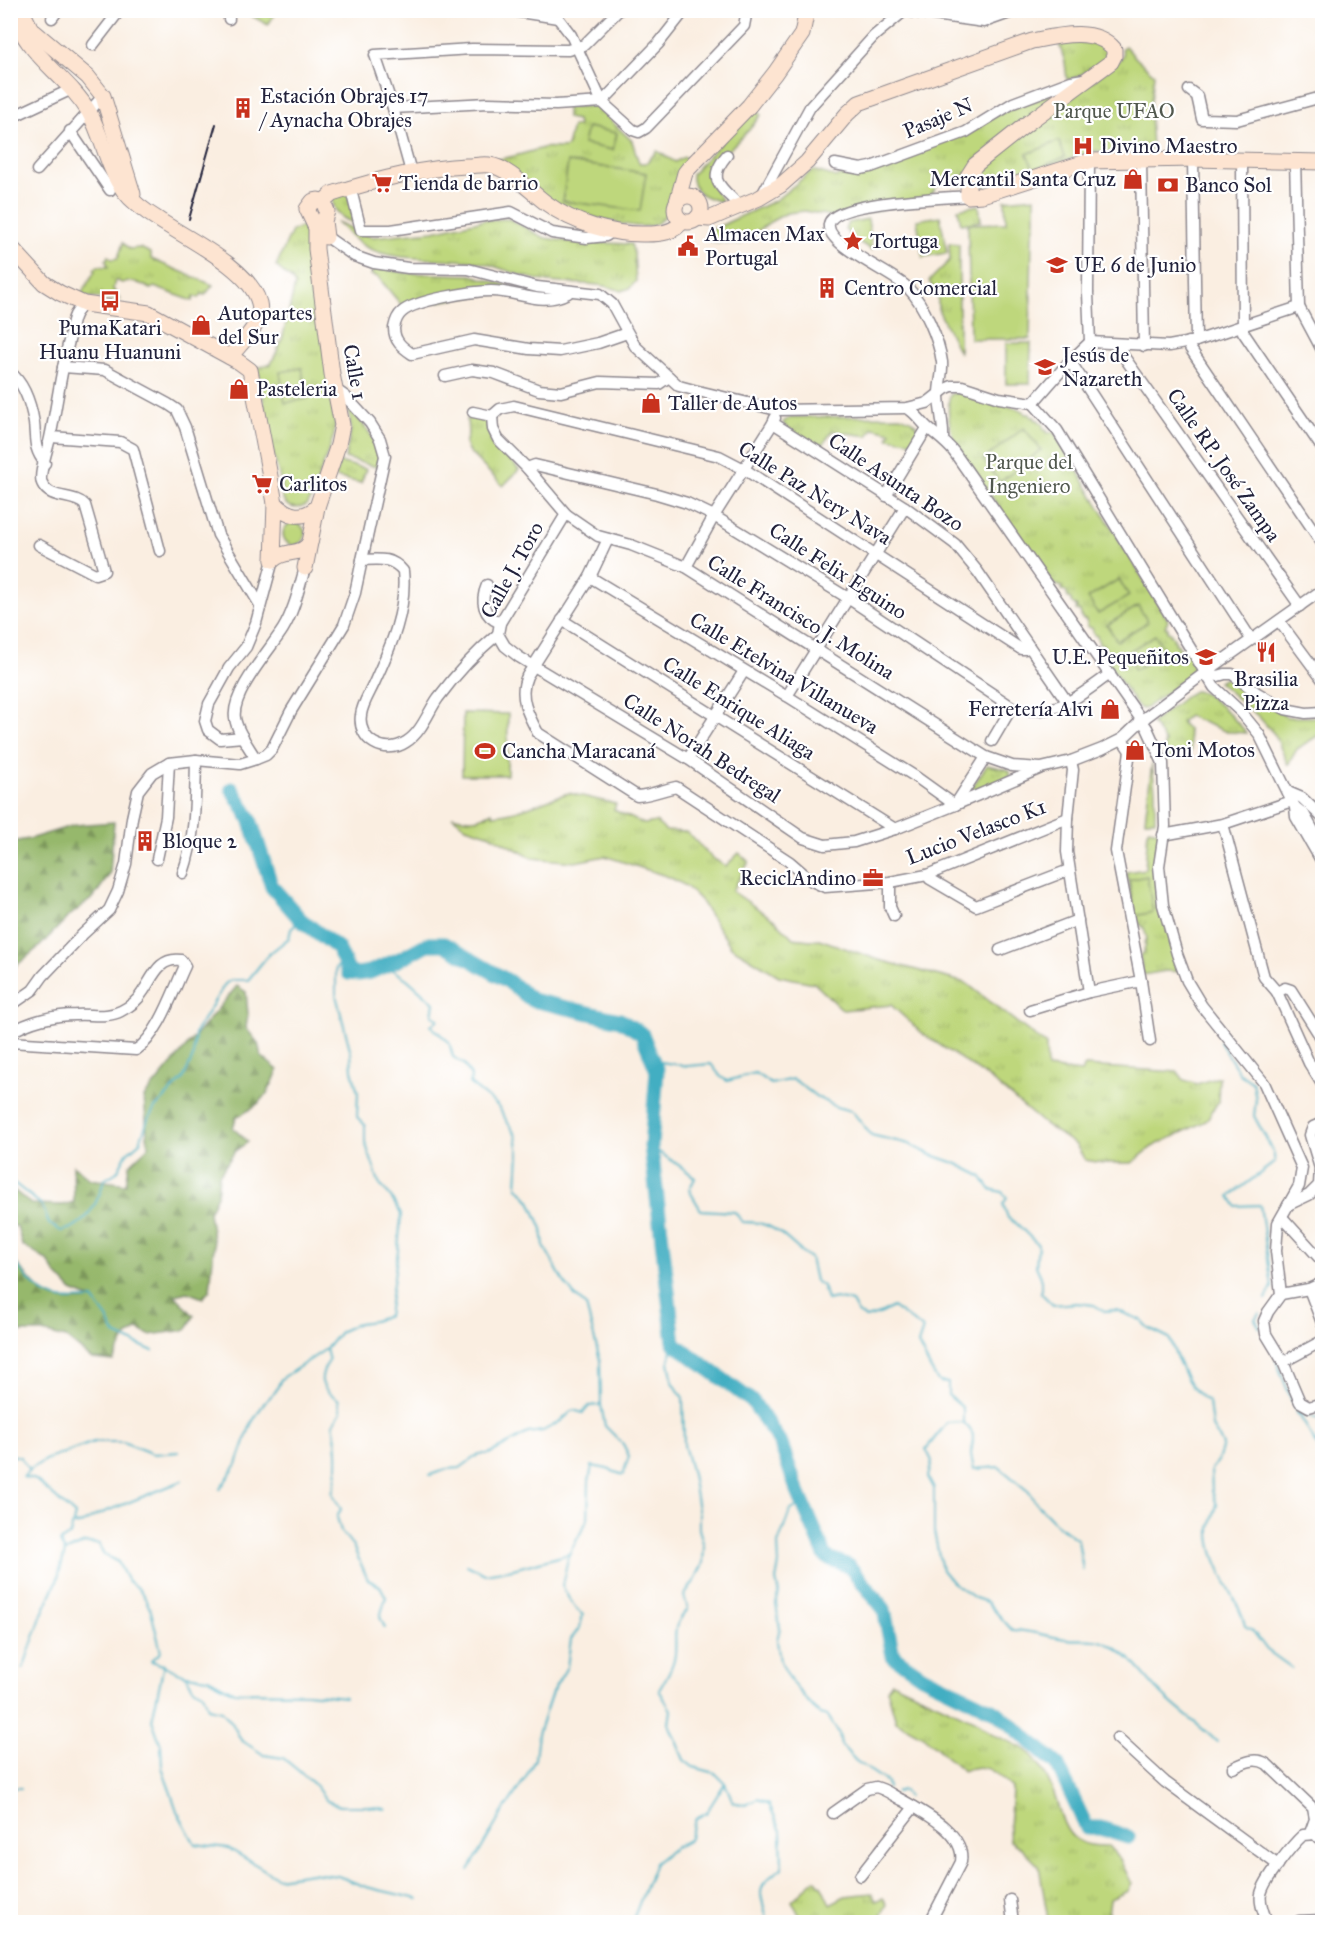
<svg xmlns="http://www.w3.org/2000/svg" width="1333" height="1933" font-family="'IM FELL Great Primer',serif">
<style>
.grass{fill:url(#grass-tufts);stroke:#707c5c;stroke-width:1.5}
.forest{fill:url(#forest-firs);stroke:#5c6d54;stroke-width:1.5}
.pitch{fill:#bed77c;stroke:#707c5c;stroke-width:1.5}
.lines{fill:none;stroke-linecap:round;stroke-linejoin:round}
.stream{stroke:#43aec2;stroke-width:2}
.river{stroke:#43aec2;stroke-width:15}
.minor-casing{stroke:#8e888e;stroke-width:13}
.secondary-casing{stroke:#8e888e;stroke-width:17}
.minor{stroke:#fff;stroke-width:10}
.secondary{stroke:#fde4d1;stroke-width:15}
.rail{stroke:#22223b;stroke-width:2}
.labels{text-anchor:middle;dominant-baseline:central;stroke-width:4.5;stroke-linejoin:round;paint-order:stroke}
.poi-label{font-size:21px;fill:#22223b;stroke:#fff;text-anchor:start}
.park-label{font-size:21px;fill:#51584e;stroke:#fff}
.street-label{font-size:21px;fill:#22223b;stroke:#fff}
</style>
<defs>
<pattern id="grass-tufts" width="24" height="20" patternUnits="userSpaceOnUse" patternTransform="scale(1.5)"><rect width="24" height="20" fill="#bed77c"/><path d="M3 7l-1-3M5 7V3M7 7l1-3M15 17l-1-3M17 17v-4M19 17l1-3" fill="none" stroke="#a3b86c"/></pattern>
<pattern id="forest-firs" width="22" height="20" patternUnits="userSpaceOnUse" patternTransform="scale(1.5)"><rect width="22" height="20" fill="#96b86c"/><path d="M5 1l3.5 6h-7zM16 11l3.5 6h-7z" fill="#7a955a"/></pattern>
</defs>
<rect width="100%" height="100%" fill="#fff"/>
<filter id="ink" filterUnits="userSpaceOnUse"><feTurbulence type="fractalNoise" baseFrequency=".0167" numOctaves="2"/><feDisplacementMap in="SourceGraphic" scale="12" xChannelSelector="R" yChannelSelector="G"/><feConvolveMatrix kernelMatrix="1 2 1 2 8 2 1 2 1" color-interpolation-filters="sRGB"/></filter>
<filter id="wash" filterUnits="userSpaceOnUse"><feTurbulence type="fractalNoise" baseFrequency=".008" numOctaves="4" result="noise"/><feDisplacementMap in="SourceGraphic" scale="24" xChannelSelector="R" yChannelSelector="G"/><feGaussianBlur stdDeviation="1.35" result="paint"/><feColorMatrix in="noise" values="0 0 0 0 0 0 0 0 0 0 0 0 0 0 0 0 0 1.4 0 .05"/><feComposite in="paint" operator="in"/></filter>
<g filter="url(#wash)">
<rect width="100%" height="100%" fill="#faeee1"/>
<!-- grass -->
<g class="grass">
<polygon points="1080,42 1100,44 1107,48 1108,57 1079,76 1067,80 1065,62 1059,44"/>
<polygon points="1125,46 1137,59 1154,74 1150,111 1152,149 1142,150 1140,146 1115,147 1111,152 1095,151 983,187 976,184 975,172 1120,60 1123,55 1122,48"/>
<polygon points="1070,85 961,186 952,179 946,178 937,186 930,196 846,219 805,211 787,213 770,222 740,244 711,241 709,231 776,200 813,170 836,177 874,169 1001,113"/>
<path d="M 596,106 L 632,141 L 639,163 L 646,163 L 657,151 L 675,162 L 684,157 L 688,159 L 669,209 C 665,217 659,225 648,226 C 631,229 574,213 558,205 C 535,192 513,176 491,161 C 509,158 526,153 543,148 C 551,146 559,150 567,147 L 572,126 L 578,126 L 577,120 L 567,118 L 567,107 Z"/>
<path d="M 754,106 L 761,115 L 749,130 L 711,167 L 708,176 L 722,202 C 707,198 690,193 692,174 Z"/>
<path d="M 348,193 L 354,223 C 340,218 334,212 332,198 Z"/>
<polygon points="979,205 981,221 961,224 958,209"/>
<path d="M 509,219 L 545,238 L 572,242 L 631,244 L 634,254 L 636,281 L 630,288 L 621,291 C 599,281 573,285 549,282 C 527,279 508,270 487,264 C 451,255 397,265 364,246 C 354,240 345,230 337,222 L 372,237 L 433,231 L 484,220 Z"/>
<polygon points="868,219 872,250 852,238 845,229 848,223"/>
<path d="M 303,226 L 310,247 L 335,424 L 334,435 L 311,499 C 305,511 286,511 282,497 C 280,492 282,485 280,479 C 277,465 272,452 269,438 C 263,415 265,390 257,368 L 271,364 L 282,340 L 295,285 L 292,280 L 276,266 L 292,231 Z"/>
<path d="M 123,243 L 129,249 L 140,248 L 151,253 L 151,259 L 213,285 L 205,295 L 202,294 L 199,298 L 194,296 L 193,301 L 154,287 L 151,289 C 141,284 134,279 122,283 L 115,280 L 113,289 L 120,300 L 80,296 L 95,271 L 94,269 L 98,266 L 108,267 L 106,260 L 108,256 L 112,259 L 118,258 Z"/>
<polygon points="949,243 959,244 959,353 938,309 938,296 929,281 950,260"/>
<polygon points="374,267 406,273 471,275 536,294 508,291 403,307 378,277 371,275"/>
<path d="M 960,391 L 1024,411 L 1025,414 L 1030,414 L 1031,417 L 1035,417 L 1035,420 L 1039,420 L 1040,423 L 1042,423 L 1044,430 L 1047,430 L 1047,433 L 1054,432 L 1168,620 L 1165,627 L 1168,628 L 1167,631 L 1171,633 L 1170,635 L 1174,637 L 1173,640 L 1176,641 L 1175,644 L 1179,645 L 1178,648 L 1188,651 L 1197,667 L 1196,671 L 1146,708 L 1142,709 L 1137,706 L 1105,658 L 1110,660 L 1111,657 L 1108,656 L 1108,653 L 1105,652 L 1106,649 L 1102,648 L 1103,644 L 1099,644 L 1097,636 L 1094,635 L 1092,628 L 1088,627 L 1086,620 L 1082,619 L 1080,611 L 1076,610 L 1077,607 L 1071,602 L 1071,599 L 1068,598 L 1066,591 L 1062,590 L 1063,587 L 1053,584 L 958,449 C 950,434 946,412 950,395 Z"/>
<path d="M 349,409 C 365,425 382,444 380,468 L 345,458 L 351,430 Z"/>
<path d="M 900,416 C 908,419 916,421 919,430 L 914,442 L 888,438 L 891,432 L 873,428 L 868,436 L 832,431 L 820,449 L 784,425 L 783,422 L 791,417 Z"/>
<polygon points="472,418 486,422 492,439 519,470 503,486 469,452 465,444 468,434 467,419"/>
<polygon points="339,462 366,469 361,483 335,477"/>
<circle cx="294" cy="534" r="11"/>
<polygon points="1226,678 1287,717 1322,717 1322,733 1297,749 1288,765 1275,735 1259,717 1218,682"/>
<path d="M 1194,691 C 1210,691 1236,721 1247,733 L 1227,732 L 1188,716 L 1181,722 L 1188,730 L 1191,751 L 1185,751 L 1186,756 L 1167,759 L 1164,744 L 1166,743 L 1152,723 L 1187,695 Z"/>
<polygon points="1152,764 1155,790 1155,820 1145,820"/>
<polygon points="987,765 1009,770 1011,776 973,793 970,792 970,790"/>
<path d="M 569,793 L 616,804 L 614,810 L 644,824 L 656,822 L 666,831 L 687,832 L 712,858 L 726,866 L 739,853 L 749,862 L 732,891 L 776,921 L 793,938 L 810,940 L 819,939 L 879,960 L 966,983 L 1046,1045 L 1047,1068 L 1081,1072 L 1085,1066 L 1178,1072 L 1184,1080 L 1197,1084 L 1219,1077 L 1218,1102 L 1206,1121 L 1152,1147 L 1132,1163 L 1103,1163 L 1085,1160 L 1076,1145 L 1044,1124 L 988,1077 L 923,1034 L 891,1005 L 843,1010 L 814,983 L 779,976 L 731,947 L 700,900 L 686,886 L 669,877 L 605,856 L 575,862 L 532,858 L 488,834 L 466,827 L 452,816 C 468,820 478,821 492,812 L 493,815 C 520,813 543,800 569,793 Z"/>
<polygon points="1148,829 1160,831 1157,870 1187,972 1166,971 1143,975 1140,955 1145,951 1144,949 1146,945 1144,943 1147,939 1144,928 1135,920 1126,872 1145,869"/>
<path d="M 892,1682 L 978,1722 C 994,1741 1020,1740 1035,1759 C 1043,1769 1049,1780 1053,1791 C 1059,1806 1062,1831 1077,1840 C 1086,1846 1098,1846 1108,1846 L 1119,1858 L 1132,1884 L 1128,1891 L 1110,1899 L 1107,1922 L 1050,1922 L 1048,1920 L 1039,1866 L 1021,1848 L 1010,1841 C 1007,1823 1012,1806 1012,1788 C 995,1772 987,1761 963,1771 L 923,1736 L 896,1721 L 887,1689 Z"/>
<polygon points="815,1879 822,1887 830,1904 845,1896 872,1893 876,1901 883,1898 887,1904 878,1922 803,1922 792,1901"/>
</g>
<!-- forest -->
<g class="forest">
<polygon points="114,822 110,874 94,897 68,917 40,946 11,970 11,842 29,839 75,825"/>
<path d="M 237,986 L 246,992 L 248,1014 L 246,1028 L 258,1043 L 261,1056 L 278,1070 C 267,1099 262,1103 236,1118 L 233,1128 L 248,1142 L 235,1151 L 219,1175 L 217,1195 L 209,1212 L 214,1246 L 210,1290 L 203,1298 L 187,1292 L 175,1295 L 194,1316 L 186,1330 L 149,1335 L 138,1329 L 127,1336 L 113,1361 L 92,1359 L 66,1338 L 42,1332 L 11,1332 L 11,1259 C 20,1266 26,1275 34,1284 C 48,1302 71,1302 92,1299 L 72,1291 L 56,1274 L 48,1261 L 22,1245 L 17,1226 L 11,1226 L 11,1188 L 31,1204 L 63,1205 L 74,1202 L 73,1165 L 90,1179 L 126,1184 L 129,1165 L 148,1147 L 144,1097 Z"/>
</g>
<!-- pitch -->
<g class="pitch">
<polygon points="275,11 276,12 268,25 243,11"/>
<polygon points="587,127 617,133 613,150 583,144"/>
<polygon points="1059,141 1065,157 1034,170 1027,154"/>
<polygon points="568,162 646,173 640,211 563,201"/>
<polygon points="1035,197 1035,222 1032,237 1030,339 970,339 968,224 1006,223 1005,200"/>
<polygon points="940,216 947,253 923,257 917,220"/>
<polygon points="1006,343 1031,343 1030,384 1006,384"/>
<polygon points="302,368 307,399 285,403 280,372"/>
<polygon points="1024,428 1041,450 1000,482 983,460"/>
<polygon points="1119,579 1129,596 1098,614 1088,598"/>
<polygon points="1138,606 1148,622 1117,641 1107,625"/>
<polygon points="1155,635 1165,651 1135,670 1125,654"/>
<polygon points="463,713 508,714 507,775 462,775"/>
<polygon points="1147,876 1153,912 1135,916 1129,880"/>
</g>
<g class="lines">
<!-- stream -->
<g class="stream">
<path d="M 385,965 L 407,979 L 434,1003 L 432,1015 L 438,1019 L 431,1026 L 449,1042 L 453,1057 L 464,1064 L 471,1076 L 470,1084 L 497,1105 L 516,1136 L 519,1153 L 517,1186 L 530,1201 L 542,1229 L 544,1246 L 562,1279 L 574,1295 L 586,1306 L 600,1360 L 601,1405 L 605,1426 L 623,1444 L 629,1456 L 623,1475 L 607,1469 L 592,1466 L 589,1481 L 588,1519 L 569,1554 L 562,1586 C 569,1598 572,1607 583,1615 L 580,1627 L 571,1639 L 567,1667 L 552,1692 L 538,1734 L 535,1759 L 526,1777 L 501,1815 L 469,1870"/>
<polyline points="1220,1042 1240,1074 1253,1083 1256,1099 1254,1116 1273,1151 1275,1162 1230,1196 1236,1206 1260,1205 1272,1287 1266,1299"/>
<path d="M 653,1061 L 688,1066 L 711,1064 L 721,1077 L 727,1081 L 755,1073 L 771,1084 L 793,1079 L 817,1097 L 836,1107 L 852,1111 L 871,1135 L 909,1144 L 929,1154 L 955,1163 L 981,1176 L 990,1189 L 1002,1192 L 1007,1198 L 1003,1204 L 1008,1218 L 1017,1224 L 1038,1245 L 1036,1266 L 1041,1277 L 1041,1293 L 1053,1305 L 1077,1303 L 1094,1305 L 1104,1311 L 1116,1310 L 1141,1320 L 1147,1327 L 1169,1338 C 1178,1360 1187,1390 1209,1402 L 1212,1427 L 1223,1445 L 1218,1461 L 1211,1469 L 1212,1491 L 1217,1505 C 1215,1512 1211,1520 1210,1528 C 1208,1563 1237,1593 1245,1626 L 1252,1630 L 1267,1650 L 1292,1668"/>
<path d="M 651,1146 C 665,1158 682,1165 695,1178 L 689,1190 L 701,1210 L 735,1212 L 742,1222 C 748,1222 756,1222 762,1224 C 781,1229 793,1247 810,1258 L 815,1281 L 823,1286 L 827,1300 L 836,1298 L 852,1302 L 858,1313 L 866,1318 L 882,1313 L 893,1307 L 923,1329 L 918,1344 C 925,1357 930,1370 939,1382 L 948,1383 L 948,1395 L 963,1408 L 963,1422 C 977,1435 973,1437 971,1453 C 971,1458 973,1464 974,1469 L 999,1467 L 1029,1492 L 1036,1503 L 1058,1525 L 1078,1540 L 1083,1570"/>
<path d="M 10,1180 L 42,1205 L 49,1224 L 61,1231 C 86,1227 98,1203 104,1180 L 117,1172 L 127,1153 L 140,1142 L 148,1119 L 155,1108 L 183,1079 L 193,1057 L 195,1033 L 225,984 L 231,980 L 248,980 L 269,954 L 289,938 L 291,929 L 301,920"/>
<path d="M 10,1259 C 21,1267 26,1278 36,1287 C 54,1303 71,1300 93,1299 L 107,1318 L 115,1334 L 153,1351"/>
<polyline points="1259,1313 1255,1319 1260,1328"/>
<path d="M 674,1343 L 669,1362 L 673,1382 L 683,1398 L 684,1445 L 692,1474 L 699,1515 L 699,1529 L 704,1546 L 703,1563 L 695,1580 L 684,1596 L 688,1609 C 670,1630 677,1630 675,1654 C 674,1666 665,1680 659,1690 L 671,1710 L 669,1724 L 684,1760 L 693,1767 L 715,1773 L 725,1783 L 733,1802 L 745,1805 L 758,1799 L 769,1804 L 781,1831 L 782,1868 C 753,1888 760,1890 768,1922"/>
<path d="M 326,1349 L 329,1361 C 317,1378 320,1389 338,1399 L 341,1412 L 333,1424 C 338,1447 340,1471 332,1493 L 341,1509 L 337,1517 L 341,1531 L 353,1546 L 368,1580 L 380,1586 L 386,1597 L 380,1617 L 385,1628"/>
<polyline points="1276,1360 1296,1412 1322,1420"/>
<polyline points="1314,1410 1322,1412"/>
<path d="M 1296,1412 C 1309,1425 1310,1441 1322,1452"/>
<path d="M 963,1422 L 947,1423 L 926,1449 L 932,1461 L 928,1477 L 934,1488 L 934,1532 L 942,1570 L 952,1582 L 975,1598 L 987,1602 L 1012,1630 C 1031,1630 1048,1637 1067,1639 C 1084,1641 1095,1636 1112,1646 C 1136,1659 1148,1683 1168,1700 C 1184,1715 1201,1726 1217,1742"/>
<path d="M 10,1455 L 20,1457 L 29,1470 L 23,1477 L 36,1480 L 75,1515 L 70,1535 L 60,1542 L 65,1552 L 85,1543 L 99,1544 L 104,1555 L 118,1562 L 127,1580 L 140,1590 L 146,1600 L 151,1611 L 161,1652 L 151,1661 C 164,1664 173,1671 186,1675 L 193,1688 L 203,1693 L 208,1708 L 222,1711 L 232,1723 L 241,1740 L 264,1755 L 283,1758 L 300,1772 L 314,1784 L 327,1801 L 340,1806 L 365,1806 L 386,1809"/>
<polyline points="29,1470 45,1460 94,1442 123,1442 153,1454 179,1452"/>
<polyline points="430,1475 447,1469 460,1468 479,1454 489,1454 528,1433 543,1431 561,1421 573,1410 583,1413 589,1406 600,1405"/>
<polyline points="220,1489 237,1464 251,1424 264,1403 276,1391 281,1379 326,1349 341,1331 359,1323 374,1321 388,1316 398,1251 401,1214 389,1194 380,1185 365,1142 365,1125 357,1117 358,1092 352,1071 351,1053 336,995 336,968 343,961"/>
<polyline points="802,1503 790,1511 778,1544 779,1564 776,1580 779,1593 776,1604 780,1628 777,1640 780,1661 793,1684 819,1714 828,1716 839,1734 841,1745 856,1761 887,1782 888,1788"/>
<polyline points="74,1525 83,1523 97,1515 182,1481"/>
<polyline points="467,1565 485,1574 513,1569 569,1554"/>
<polyline points="164,1664 152,1720 161,1745 162,1767 177,1811 195,1844 228,1848 278,1878 311,1873 338,1876 366,1887 418,1899"/>
<polyline points="23,1669 42,1614 57,1581 65,1552"/>
<polyline points="187,1675 208,1678 234,1692 307,1693 345,1697"/>
<polyline points="10,1788 21,1788"/>
<polyline points="896,1792 903,1790 908,1797"/>
<polyline points="632,1922 655,1863 674,1848 689,1840 696,1818 706,1813 725,1783"/>
</g>
<!-- river -->
<polyline class="river" points="232,789 250,819 272,887 301,920 338,948 349,973 358,974 370,972 400,959 427,944 444,944 508,981 532,1000 620,1020 642,1034 657,1071 651,1146 674,1343 753,1402 781,1444 796,1487 826,1557 849,1566 884,1609 893,1656 922,1676 996,1712 1057,1764 1087,1828 1100,1828 1128,1837"/>
</g>
</g>
<g filter="url(#ink)">
<g class="lines">
<!-- minor casing -->
<g class="minor-casing">
<g id="minor">
<polyline points="228,10 229,19"/>
<polyline points="507,10 558,18"/>
<polyline points="549,10 558,18 571,35 602,102 633,130 639,132 646,128 744,26 747,10"/>
<polyline points="899,10 984,22 1018,10"/>
<polyline points="52,18 58,10"/>
<polyline points="93,45 120,10"/>
<polyline points="1189,90 1197,96 1202,119 1205,119 1237,120 1322,97"/>
<polyline points="602,102 659,43 685,10"/>
<polyline points="393,108 488,103 556,105 602,102"/>
<polyline points="10,118 72,89"/>
<polyline points="70,131 110,190"/>
<path d="M 727,155 C 706,180 720,186 740,206"/>
<polyline points="1141,159 1144,346"/>
<polyline points="1193,159 1196,341"/>
<polyline points="1242,160 1243,332 1322,448"/>
<polyline points="1295,160 1299,307 1322,350"/>
<polyline points="1089,161 1088,293 1090,342"/>
<polyline points="835,164 861,169 871,167 966,132 1013,103 1071,81 1084,79"/>
<polyline points="37,170 103,96"/>
<polyline points="411,172 393,108 375,55 472,49 568,50 584,45 619,10"/>
<polyline points="351,190 361,230 391,230 511,212 552,233 587,238 606,236 613,231"/>
<polyline points="763,193 810,107 874,36 903,12"/>
<polyline points="327,237 354,256 374,263 408,268 468,269 537,287 600,294 612,304 635,346 679,386 694,390 777,410 907,408 927,403 945,389 952,386 962,386 999,398 1033,403"/>
<path d="M 568,293 C 540,307 520,291 491,291 C 473,291 415,300 402,312 C 397,316 395,323 394,328 C 394,341 402,347 412,354 L 474,340 L 529,349 L 560,351 L 598,343 L 627,333"/>
<polyline points="1188,342 1190,348 1322,543"/>
<polyline points="1121,345 1122,354 1300,606"/>
<polyline points="1068,363 1074,367 1251,639"/>
<polyline points="63,367 105,370 168,404 177,410 185,427 218,535 260,605"/>
<path d="M 10,372 C 25,384 31,405 34,423 C 36,439 33,449 45,463"/>
<polyline points="445,376 472,370 494,373 539,390 561,392 600,382 659,384 669,377"/>
<polyline points="335,389 345,396 370,423 380,439 385,456 362,560"/>
<polyline points="1033,403 1057,430 1214,687 1241,712 1259,734 1295,807 1296,817 1322,862"/>
<polyline points="1033,403 1068,363 1090,342 1169,346 1196,341 1299,307"/>
<path d="M 907,408 C 916,413 920,421 928,428 C 937,436 946,442 954,452 L 1147,728 L 1163,763 L 1165,826 L 1159,866 L 1163,905 L 1177,954 L 1187,981 L 1202,1006 L 1264,1083 L 1302,1168 L 1299,1186 L 1278,1223 L 1276,1251 L 1281,1294 L 1268,1312 L 1264,1321 L 1266,1334 L 1283,1362 L 1300,1402 L 1309,1407 L 1322,1403"/>
<polyline points="473,412 492,416"/>
<polyline points="492,416 493,429 498,439 527,468 566,514 598,536 631,545 686,567 986,757 1012,766 1041,768 1071,761 1102,749 1122,739 1142,720 1206,672 1322,590"/>
<polyline points="492,416 500,409 514,406 719,456 744,469 1021,649 1025,649 1029,647"/>
<polyline points="773,423 905,507 955,544 978,572 1068,703"/>
<polyline points="51,437 120,442 133,449 160,551"/>
<path d="M 943,439 C 944,424 939,409 939,394 C 939,383 943,373 942,362 C 939,340 924,304 908,288 C 894,273 825,245 829,224 C 833,201 946,198 968,196"/>
<path d="M 527,468 L 535,465 L 657,494 L 687,503 L 714,516 L 848,598 L 1012,707 C 1055,719 1077,697 1110,674"/>
<polyline points="886,496 927,428"/>
<polyline points="566,514 500,623 498,634 505,646 519,657 688,759 803,838 825,845 854,842 895,829 955,805 1039,769"/>
<path d="M 608,539 L 590,577 L 527,676 C 518,696 528,715 538,733 L 637,796 C 651,795 662,790 676,787 L 790,862 L 812,881 L 825,887 L 890,882 L 927,875 L 1068,818"/>
<path d="M 39,545 L 95,574 L 104,571 L 85,505 C 73,493 50,501 42,483 C 38,476 48,448 50,438 C 57,405 61,370 70,337 C 71,330 72,321 75,315 C 77,311 81,307 84,304"/>
<polyline points="686,567 714,516 773,423 775,418"/>
<polyline points="590,577 787,696 916,777 955,805"/>
<path d="M 487,585 C 480,601 483,616 500,623"/>
<polyline points="562,620 895,829"/>
<polyline points="1279,621 1322,679"/>
<polyline points="1206,672 1218,676 1225,674 1232,674 1256,692 1285,709 1306,713 1322,712"/>
<polyline points="787,696 905,507"/>
<polyline points="243,737 220,739 208,730 205,721 209,704 229,668 246,647 256,623 273,560"/>
<polyline points="1122,739 1130,751 1116,851 1141,981 1150,1041"/>
<polyline points="992,741 1012,707"/>
<path d="M 256,759 C 249,747 237,732 235,718 C 231,693 270,650 283,629 C 294,611 299,588 305,568"/>
<polyline points="688,759 744,671"/>
<polyline points="1071,761 1073,770 1068,818 1067,852 1089,992"/>
<polyline points="1288,792 1302,798 1322,817"/>
<polyline points="955,805 986,757"/>
<polyline points="1295,807 1304,814 1322,846"/>
<polyline points="1223,824 1264,977 1277,992 1309,1063 1322,1084"/>
<polyline points="1163,835 1223,824 1292,801"/>
<polyline points="157,859 166,817 169,763"/>
<path d="M 183,873 C 196,836 195,799 196,760"/>
<polyline points="927,875 930,879 976,906 1069,870"/>
<polyline points="890,882 890,907 894,916"/>
<polyline points="1000,950 1078,920"/>
<polyline points="1277,992 1285,988 1291,990 1322,1039"/>
<path d="M 10,1006 L 33,990 L 43,976 L 83,934 L 109,910 L 118,891 L 126,864 L 132,818 L 138,791 L 152,773 L 169,763 L 196,760 L 240,764 L 256,759 L 266,755 L 272,749 L 291,711 L 344,625 L 355,593 L 362,560 C 379,559 392,557 403,571 C 407,610 391,646 375,681 C 371,691 362,704 361,715 C 357,740 385,756 406,742 C 422,732 428,712 438,698 C 456,674 475,653 498,634"/>
<polyline points="1030,1010 1089,992 1141,981"/>
<path d="M 10,1033 C 29,1021 54,1015 76,1015 C 91,1014 108,1018 121,1011 C 129,1007 138,1000 142,993 C 153,978 158,957 181,960 L 185,966 C 173,991 159,1035 136,1050 L 10,1042"/>
<polyline points="1288,1205 1309,1195 1319,1185 1320,1168 1310,1135 1313,1127 1322,1123"/>
<polyline points="1282,1217 1322,1261"/>
<polyline points="1309,1289 1322,1323"/>
<polyline points="1281,1294 1309,1289 1322,1283"/>
<polyline points="1283,1362 1322,1341"/>
<polyline points="1117,1738 1165,1782 1278,1865"/>
<path d="M 1233,1768 C 1245,1762 1255,1757 1267,1764 L 1313,1808 L 1315,1819 L 1310,1833"/>
<path d="M 833,1813 L 867,1789 L 876,1787 C 885,1789 894,1796 902,1800 C 923,1812 966,1833 961,1862 L 930,1922"/>
<polyline points="860,1876 914,1807"/>
<polyline points="1010,1900 1013,1922"/>
<polyline points="1299,1921 1322,1920"/>
<path d="M 1267,1922 C 1264,1913 1259,1903 1261,1894 C 1264,1880 1292,1845 1303,1835 L 1315,1834 L 1322,1842"/>
</g>
</g>
<!-- secondary casing -->
<g class="secondary-casing">
<g id="secondary">
<path d="M 13,10 C 17,22 21,33 29,43 C 47,68 73,85 89,112 C 103,137 107,168 124,191 C 133,203 146,212 159,220 C 186,238 251,269 259,303 C 264,324 241,342 230,357"/>
<polyline points="23,13 31,29 88,77 103,96 133,194"/>
<circle cx="688" cy="209" r="13"/>
<path d="M 323,202 L 332,194 C 375,180 421,168 466,166 C 474,166 482,164 489,165 C 508,167 531,192 546,203 C 573,223 612,235 646,234 C 659,234 675,233 682,221"/>
<polyline points="323,202 327,211 324,221 326,237"/>
<polyline points="677,202 685,173 689,168 749,106 775,73 802,34 807,10"/>
<path d="M 697,218 L 709,219 L 723,213 L 759,198 L 781,185 L 807,162 L 847,114 L 859,103 L 1032,41 C 1057,36 1095,26 1114,49 L 1114,56 L 1111,62 L 1029,122 L 975,165 L 968,176 L 968,196 L 982,195 L 1089,161 L 1193,159 L 1322,162"/>
<polyline points="10,246 44,283 60,293 84,304 149,313 239,362 250,370 275,503 273,560"/>
<path d="M 275,503 C 288,517 303,520 317,507"/>
<path d="M 273,560 C 286,548 303,558 311,540"/>
<polyline points="305,568 317,507 338,445 342,425 332,374 316,249 316,228 307,209 313,201 318,200 323,202"/>
</g>
</g>
<!-- minor -->
<use href="#minor" class="minor"/>
<!-- secondary -->
<use href="#secondary" class="secondary"/>
<!-- rail -->
<polyline class="rail" points="189,219 216,124"/>
</g>
</g>
<!-- icons -->
<defs>
<g id="building-bare" transform="scale(1.62)"><path d="M-4-6H4V6H1V3H-1V6H-4ZM-2.5-4.3h1.7v1.8h-1.7ZM.8-4.3h1.7v1.8H.8ZM-2.5-1h1.7V.8h-1.7ZM.8-1h1.7V.8H.8Z" fill="#c8321e" stroke="#fff" stroke-width="2.5" paint-order="stroke"/></g>
<g id="hospital-bare" transform="scale(1.62)"><path d="M-5-5h3v3.5h4V-5h3V5h-3V1.5h-4V5h-3Z" fill="#c8321e" stroke="#fff" stroke-width="2.5" paint-order="stroke"/></g>
<g id="shop-bare" transform="scale(1.62)"><path d="M-5-2.5h2.3a2.7 3.5 0 0 1 5.4 0H5L5.5 6h-11ZM-1.5-2.5h3a1.5 2.3 0 0 0-3 0Z" fill="#c8321e" stroke="#fff" stroke-width="2.5" paint-order="stroke"/></g>
<g id="supermarket-bare" transform="scale(1.62)"><path d="M-6-5.5h2.5l.6 2H6L4.5 2H-2.5L-4.4-4H-6ZM-1.5 3.2a1.3 1.3 0 1 0 .1 0ZM3 3.2a1.3 1.3 0 1 0 .1 0Z" fill="#c8321e" stroke="#fff" stroke-width="2.5" paint-order="stroke"/></g>
<g id="bank-bare" transform="scale(1.62)"><path d="M-6-4H6V4H-6ZM0-2.3a2.3 2.3 0 1 0 0 4.6a2.3 2.3 0 1 0 0-4.6Z" fill="#c8321e" stroke="#fff" stroke-width="2.5" paint-order="stroke"/></g>
<g id="sight-bare" transform="scale(1.62)"><path d="M0-6L1.8-2.2L6-1.7L2.9 1.2L3.7 5.4L0 3.3L-3.7 5.4L-2.9 1.2L-6-1.7L-1.8-2.2Z" fill="#c8321e" stroke="#fff" stroke-width="2.5" paint-order="stroke"/></g>
<g id="civic-bare" transform="scale(1.62)"><path d="M-.6-6.5H3V-4.5H.6V-3L4-1V1h2V6H-6V1h2V-1L-.6-3ZM-1.2 2.5V6h2.4V2.5Z" fill="#c8321e" stroke="#fff" stroke-width="2.5" paint-order="stroke"/></g>
<g id="school-bare" transform="scale(1.62)"><path d="M0-5L7-2L0 1L-7-2ZM-4 1L0 2.5L4 1V4Q0 6-4 4Z" fill="#c8321e" stroke="#fff" stroke-width="2.5" paint-order="stroke"/></g>
<g id="bus-bare" transform="scale(1.62)"><path d="M-5-6H5V4H4V6H2V4H-2V6H-4V4H-5ZM-3.5-4V0h7V-4ZM-3.5 1.2v1.5H-2V1.2ZM2 1.2v1.5H3.5V1.2Z" fill="#c8321e" stroke="#fff" stroke-width="2.5" paint-order="stroke"/></g>
<g id="restaurant-bare" transform="scale(1.62)"><path d="M-5-6h1v4h1v-4h1v4h1v-4h1v5L-1.5 .5V6h-2V.5L-5-1ZM5-6V6H3V1.5H1.5Q1.5-4 5-6Z" fill="#c8321e" stroke="#fff" stroke-width="2.5" paint-order="stroke"/></g>
<g id="stadium-bare" transform="scale(1.62)"><path d="M0-5a6.5 5 0 1 0 0 10a6.5 5 0 1 0 0-10ZM-3.5-1.8h7v3.6h-7Z" fill="#c8321e" stroke="#fff" stroke-width="2.5" paint-order="stroke"/></g>
<g id="office-bare" transform="scale(1.62)"><path d="M-6-3h4V-5.5h4V-3h4V5H-6ZM-1-4.5V-3h2v-1.5ZM-6 0V1H6V0Z" fill="#c8321e" stroke="#fff" stroke-width="2.5" paint-order="stroke"/></g>
</defs>
<g fill-rule="evenodd">
<use href="#building-bare" x="243" y="108"/>
<use href="#hospital-bare" x="1083" y="146"/>
<use href="#shop-bare" x="1133" y="179"/>
<use href="#supermarket-bare" x="382" y="183"/>
<use href="#bank-bare" x="1168" y="185"/>
<use href="#sight-bare" x="853" y="241"/>
<use href="#civic-bare" x="688" y="246"/>
<use href="#school-bare" x="1057" y="265"/>
<use href="#building-bare" x="827" y="288"/>
<use href="#bus-bare" x="110" y="301"/>
<use href="#shop-bare" x="201" y="325"/>
<use href="#school-bare" x="1045" y="367"/>
<use href="#shop-bare" x="239" y="389"/>
<use href="#shop-bare" x="651" y="403"/>
<use href="#supermarket-bare" x="262" y="484"/>
<use href="#restaurant-bare" x="1266" y="652"/>
<use href="#school-bare" x="1206" y="657"/>
<use href="#shop-bare" x="1110" y="709"/>
<use href="#shop-bare" x="1135" y="750"/>
<use href="#stadium-bare" x="485" y="751"/>
<use href="#building-bare" x="145" y="841"/>
<use href="#office-bare" x="873" y="878"/>
</g>
<g class="labels">
<!-- poi labels -->
<g class="poi-label">
<text x="260" y="96">Estación Obrajes 17<tspan x="260" dy="24">/ Aynacha Obrajes</tspan></text>
<text x="1100" y="146">Divino Maestro</text>
<text x="1116" y="179" text-anchor="end">Mercantil Santa Cruz</text>
<text x="399" y="183">Tienda de barrio</text>
<text x="1185" y="185">Banco Sol</text>
<text x="705" y="234">Almacen Max<tspan x="705" dy="24">Portugal</tspan></text>
<text x="870" y="241">Tortuga</text>
<text x="1074" y="265">UE 6 de Junio</text>
<text x="844" y="288">Centro Comercial</text>
<text x="218" y="313">Autopartes<tspan x="218" dy="24">del Sur</tspan></text>
<text x="110" y="328" text-anchor="middle">PumaKatari<tspan x="110" dy="24">Huanu Huanuni</tspan></text>
<text x="1062" y="355">Jesús de<tspan x="1062" dy="24">Nazareth</tspan></text>
<text x="256" y="389">Pasteleria</text>
<text x="668" y="403">Taller de Autos</text>
<text x="279" y="484">Carlitos</text>
<text x="1189" y="657" text-anchor="end">U.E. Pequeñitos</text>
<text x="1266" y="679" text-anchor="middle">Brasilia<tspan x="1266" dy="24">Pizza</tspan></text>
<text x="1093" y="709" text-anchor="end">Ferretería Alvi</text>
<text x="1152" y="750">Toni Motos</text>
<text x="502" y="751">Cancha Maracaná</text>
<text x="162" y="841">Bloque 2</text>
<text x="856" y="878" text-anchor="end">ReciclAndino</text>
</g>
<!-- park labels -->
<g class="park-label">
<text x="1114" y="111">Parque UFAO</text>
<text x="1029" y="462">Parque del<tspan x="1029" dy="24">Ingeniero</tspan></text>
</g>
<!-- street labels -->
<g class="street-label">
<text transform="translate(938 118) rotate(-23)">Pasaje N</text>
<text transform="translate(355 372) rotate(80)">Calle 1</text>
<text transform="translate(1224 465) rotate(55)">Calle RP. José Zampa</text>
<text transform="translate(896 482) rotate(34)">Calle Asunta Bozo</text>
<text transform="translate(815 493) rotate(32)">Calle Paz Nery Nava</text>
<text transform="translate(512 570) rotate(-61)">Calle J. Toro</text>
<text transform="translate(838 571) rotate(33)">Calle Felix Eguino</text>
<text transform="translate(801 617) rotate(32)">Calle Francisco J. Molina</text>
<text transform="translate(784 673) rotate(31)">Calle Etelvina Villanueva</text>
<text transform="translate(739 708) rotate(32)">Calle Enrique Aliaga</text>
<text transform="translate(702 748) rotate(33)">Calle Norah Bedregal</text>
<text transform="translate(976 832) rotate(-21)">Lucio Velasco K1</text>
</g>
</g>
<!-- margin -->
<rect width="1333" height="1933" fill="none" stroke="#fff" stroke-width="36"/>
</svg>
